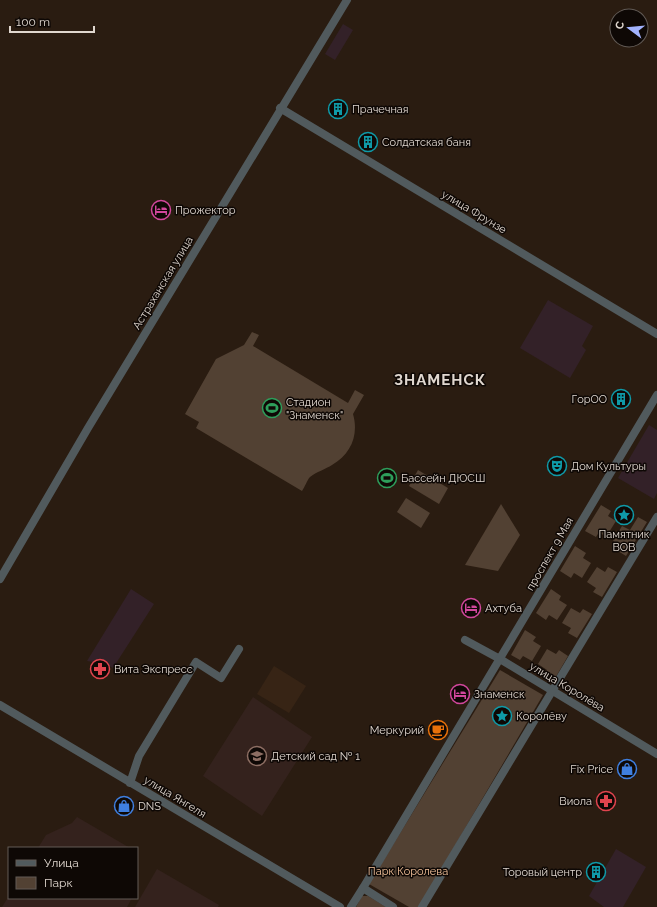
<svg xmlns="http://www.w3.org/2000/svg" width="657" height="907" font-family="Raleway,sans-serif">
<style>
.commercial{fill:#332128}
.built{fill:#372415}
.education{fill:#34221d}
.green{fill:#524133}
.lines{fill:none;stroke-linecap:round;stroke-linejoin:round}
.minor{stroke:#515a5d;stroke-width:8}
.labels{text-anchor:middle;dominant-baseline:central;stroke-width:3;stroke-linejoin:round;paint-order:stroke}
.poi-label{font-size:11px;fill:#e0d7cf;stroke:#0e0805;text-anchor:start}
.street-label{font-size:11px;fill:#e0d7cf;stroke:#0e0805}
.park-label{font-size:11px;fill:#f6c59d;stroke:#0e0805}
.district-label{font-size:15px;font-weight:bold;letter-spacing:1px;fill:#e0d7cf;stroke:#0e0805}
</style>
<rect width="100%" height="100%" fill="#2a1c11"/>
<!-- commercial -->
<g class="commercial">
<polygon points="343,24 353,30 335,60 325,54"/>
<polygon points="548,300 593,326 582,346 586,350 570,378 520,348"/>
<polygon points="649,425 657,430 657,493 654,499 618,478"/>
<polygon points="131,589 154,604 113,668 106,664 87,661"/>
<polygon points="616,849 646,867 623,907 604,907 589,896"/>
</g>
<!-- built -->
<polygon class="built" points="274,666 306,686 289,713 257,694"/>
<!-- education -->
<g class="education">
<polygon points="253,697 312,737 262,816 203,776"/>
<polygon points="77,817 130,848 38,848 46,835 72,823"/>
<polygon points="157,869 219,905 218,907 135,907"/>
<polygon points="9,896 9,898 132,898 127,907 2,907"/>
</g>
<!-- green -->
<g class="green">
<path d="M 252,332 L 259,335 L 253,346 L 348,403 L 355,390 L 364,395 L 353,414 C 359,435 351,454 332,465 C 326,469 316,472 310,477 C 307,480 305,487 302,491 L 196,428 L 199,422 L 185,414 L 216,359 L 244,345 Z"/>
<polygon points="418,470 448,488 439,504 409,486"/>
<polygon points="406,498 430,513 421,528 397,512"/>
<polygon points="501,504 520,535 498,571 465,565"/>
<polygon points="601,505 611,511 608,516 616,521 606,537 599,532 596,537 585,531"/>
<polygon points="638,517 647,522 626,556 618,551 621,546 613,541 622,526 630,530"/>
<polygon points="575,546 586,553 583,558 591,563 582,578 574,573 571,578 560,571"/>
<polygon points="597,567 605,572 608,567 617,572 602,597 593,592 596,588 587,582"/>
<polygon points="551,589 561,596 559,600 567,605 557,620 549,615 546,620 536,613"/>
<polygon points="571,608 580,613 583,609 592,614 577,638 568,633 571,628 562,623"/>
<polygon points="525,630 536,637 533,641 541,646 532,661 523,656 520,660 511,655"/>
<polygon points="547,649 556,654 559,650 568,656 554,680 544,674 547,670 538,664"/>
<polygon points="500,670 543,695 419,907 409,907 369,884"/>
<polygon points="362,896 368,896 386,907 356,907"/>
</g>
<g class="lines">
<!-- minor -->
<g class="minor">
<polyline points="280,108 657,334"/>
<polyline points="0,579 88,428 347,0"/>
<polyline points="465,640 500,659 657,754"/>
<polyline points="0,705 340,907"/>
<polyline points="130,783 139,756 196,662 221,678 239,649"/>
<polyline points="363,888 657,395"/>
<polyline points="351,907 363,888 393,907"/>
<polyline points="422,907 657,517"/>
</g>
</g>
<!-- icons -->
<defs>
<g id="building-ring" transform="scale(1)"><circle r="9.5" fill="#0e0805" stroke="#0f9aa8" stroke-width="1.5"/><path d="M-4-6H4V6H1V3H-1V6H-4ZM-2.5-4.3h1.7v1.8h-1.7ZM.8-4.3h1.7v1.8H.8ZM-2.5-1h1.7V.8h-1.7ZM.8-1h1.7V.8H.8Z" fill="#0f9aa8"/></g>
<g id="hotel-ring" transform="scale(1)"><circle r="9.5" fill="#0e0805" stroke="#d1479c" stroke-width="1.5"/><path d="M-6-4.5h1.5V1H6V5H4.5V3h-9V5H-6ZM-4 0a1.8 1.8 0 1 1 3.6 0ZM.5 0V-2.5h3Q6-2.5 6 0Z" fill="#d1479c"/></g>
<g id="stadium-ring" transform="scale(1)"><circle r="9.5" fill="#0e0805" stroke="#2e9e5b" stroke-width="1.5"/><path d="M0-5a6.5 5 0 1 0 0 10a6.5 5 0 1 0 0-10ZM-3.5-1.8h7v3.6h-7Z" fill="#2e9e5b"/></g>
<g id="theatre-ring" transform="scale(1)"><circle r="9.5" fill="#0e0805" stroke="#0f9aa8" stroke-width="1.5"/><path d="M-5-5.5Q0-4 5-5.5V0Q5 5 0 6Q-5 5-5 0ZM-3.3-2.5H-1v1.5H-3.3ZM1-2.5H3.3v1.5H1ZM-2.8 1Q0 5.5 2.8 1Z" fill="#0f9aa8"/></g>
<g id="sight-ring" transform="scale(1)"><circle r="9.5" fill="#0e0805" stroke="#0f9aa8" stroke-width="1.5"/><path d="M0-6L1.8-2.2L6-1.7L2.9 1.2L3.7 5.4L0 3.3L-3.7 5.4L-2.9 1.2L-6-1.7L-1.8-2.2Z" fill="#0f9aa8"/></g>
<g id="pharmacy-ring" transform="scale(1)"><circle r="9.5" fill="#0e0805" stroke="#e0444e" stroke-width="1.5"/><path d="M-2-6h4v4h4v4h-4v4h-4v-4h-4v-4h4Z" fill="#e0444e"/></g>
<g id="cafe-ring" transform="scale(1)"><circle r="9.5" fill="#0e0805" stroke="#e8710a" stroke-width="1.5"/><path d="M-5.5-4.5H6V0H3Q3 3.5 0 3.5H-2.5Q-5.5 3.5-5.5 0ZM3-3.2v2h1.7v-2ZM-6 4.5H4V6H-6Z" fill="#e8710a"/></g>
<g id="school-ring" transform="scale(1)"><circle r="9.5" fill="#0e0805" stroke="#8d6e63" stroke-width="1.5"/><path d="M0-5L7-2L0 1L-7-2ZM-4 1L0 2.5L4 1V4Q0 6-4 4Z" fill="#8d6e63"/></g>
<g id="shop-ring" transform="scale(1)"><circle r="9.5" fill="#0e0805" stroke="#3f7fe0" stroke-width="1.5"/><path d="M-5-2.5h2.3a2.7 3.5 0 0 1 5.4 0H5L5.5 6h-11ZM-1.5-2.5h3a1.5 2.3 0 0 0-3 0Z" fill="#3f7fe0"/></g>
</defs>
<g fill-rule="evenodd">
<use href="#building-ring" x="338" y="109"/>
<use href="#building-ring" x="368" y="142"/>
<use href="#hotel-ring" x="161" y="210"/>
<use href="#building-ring" x="621" y="399"/>
<use href="#stadium-ring" x="272" y="408"/>
<use href="#theatre-ring" x="557" y="466"/>
<use href="#stadium-ring" x="387" y="478"/>
<use href="#sight-ring" x="624" y="515"/>
<use href="#hotel-ring" x="471" y="608"/>
<use href="#pharmacy-ring" x="100" y="669"/>
<use href="#hotel-ring" x="460" y="694"/>
<use href="#sight-ring" x="502" y="716"/>
<use href="#cafe-ring" x="438" y="730"/>
<use href="#school-ring" x="257" y="756"/>
<use href="#shop-ring" x="627" y="769"/>
<use href="#pharmacy-ring" x="606" y="801"/>
<use href="#shop-ring" x="124" y="806"/>
<use href="#building-ring" x="596" y="872"/>
</g>
<g class="labels">
<!-- poi labels -->
<g class="poi-label">
<text x="352" y="109">Прачечная</text>
<text x="382" y="142">Солдатская баня</text>
<text x="175" y="210">Прожектор</text>
<text x="607" y="399" text-anchor="end">ГорОО</text>
<text x="286" y="402">Стадион<tspan x="286" dy="13">"Знаменск"</tspan></text>
<text x="571" y="466">Дом Культуры</text>
<text x="401" y="478">Бассейн ДЮСШ</text>
<text x="624" y="534" text-anchor="middle">Памятник<tspan x="624" dy="13">ВОВ</tspan></text>
<text x="485" y="608">Ахтуба</text>
<text x="114" y="669">Вита Экспресс</text>
<text x="474" y="694">Знаменск</text>
<text x="516" y="716">Королёву</text>
<text x="424" y="730" text-anchor="end">Меркурий</text>
<text x="271" y="756">Детский сад № 1</text>
<text x="613" y="769" text-anchor="end">Fix Price</text>
<text x="592" y="801" text-anchor="end">Виола</text>
<text x="138" y="806">DNS</text>
<text x="582" y="872" text-anchor="end">Торовый центр</text>
</g>
<!-- street labels -->
<g class="street-label">
<text transform="translate(474 212) rotate(31)">улица Фрунзе</text>
<text transform="translate(163 283) rotate(-59)">Астраханская улица</text>
<text transform="translate(550 554) rotate(-60)">проспект 9 Мая</text>
<text transform="translate(567 687) rotate(31)">улица Королёва</text>
<text transform="translate(175 797) rotate(31)">улица Янгеля</text>
</g>
<!-- park labels -->
<g class="park-label">
<text x="408" y="871">Парк Королева</text>
</g>
<!-- district labels -->
<g class="district-label">
<text x="440" y="380">ЗНАМЕНСК</text>
</g>
</g>
<!-- legend -->
<rect x="8" y="847" width="130" height="52" fill="#0e0805" stroke="#625b56"/>
<rect x="16" y="860" width="20" height="6" fill="#515a5d" stroke="#625b56"/>
<text x="44" y="867" font-size="12" fill="#e0d7cf">Улица</text>
<rect x="16" y="877" width="20" height="12" fill="#524133" stroke="#625b56"/>
<text x="44" y="887" font-size="12" fill="#e0d7cf">Парк</text>
<!-- north arrow -->
<g transform="translate(629 28) rotate(286)"><circle r="19" fill="#0e0805" stroke="#625b56"/>
<path d="M0-3L7 15L0 10L-7 15Z" fill="#a2b2fd"/>
<text y="-6" font-size="11" font-weight="bold" text-anchor="middle" fill="#e0d7cf">С</text>
</g>
<!-- scale -->
<path d="M10 26v6h84v-6" fill="none" stroke="#e0d7cf" stroke-width="2"/>
<text x="16" y="26" font-size="12" fill="#e0d7cf" stroke="#0e0805" stroke-width="3" paint-order="stroke">100 m</text>
</svg>
